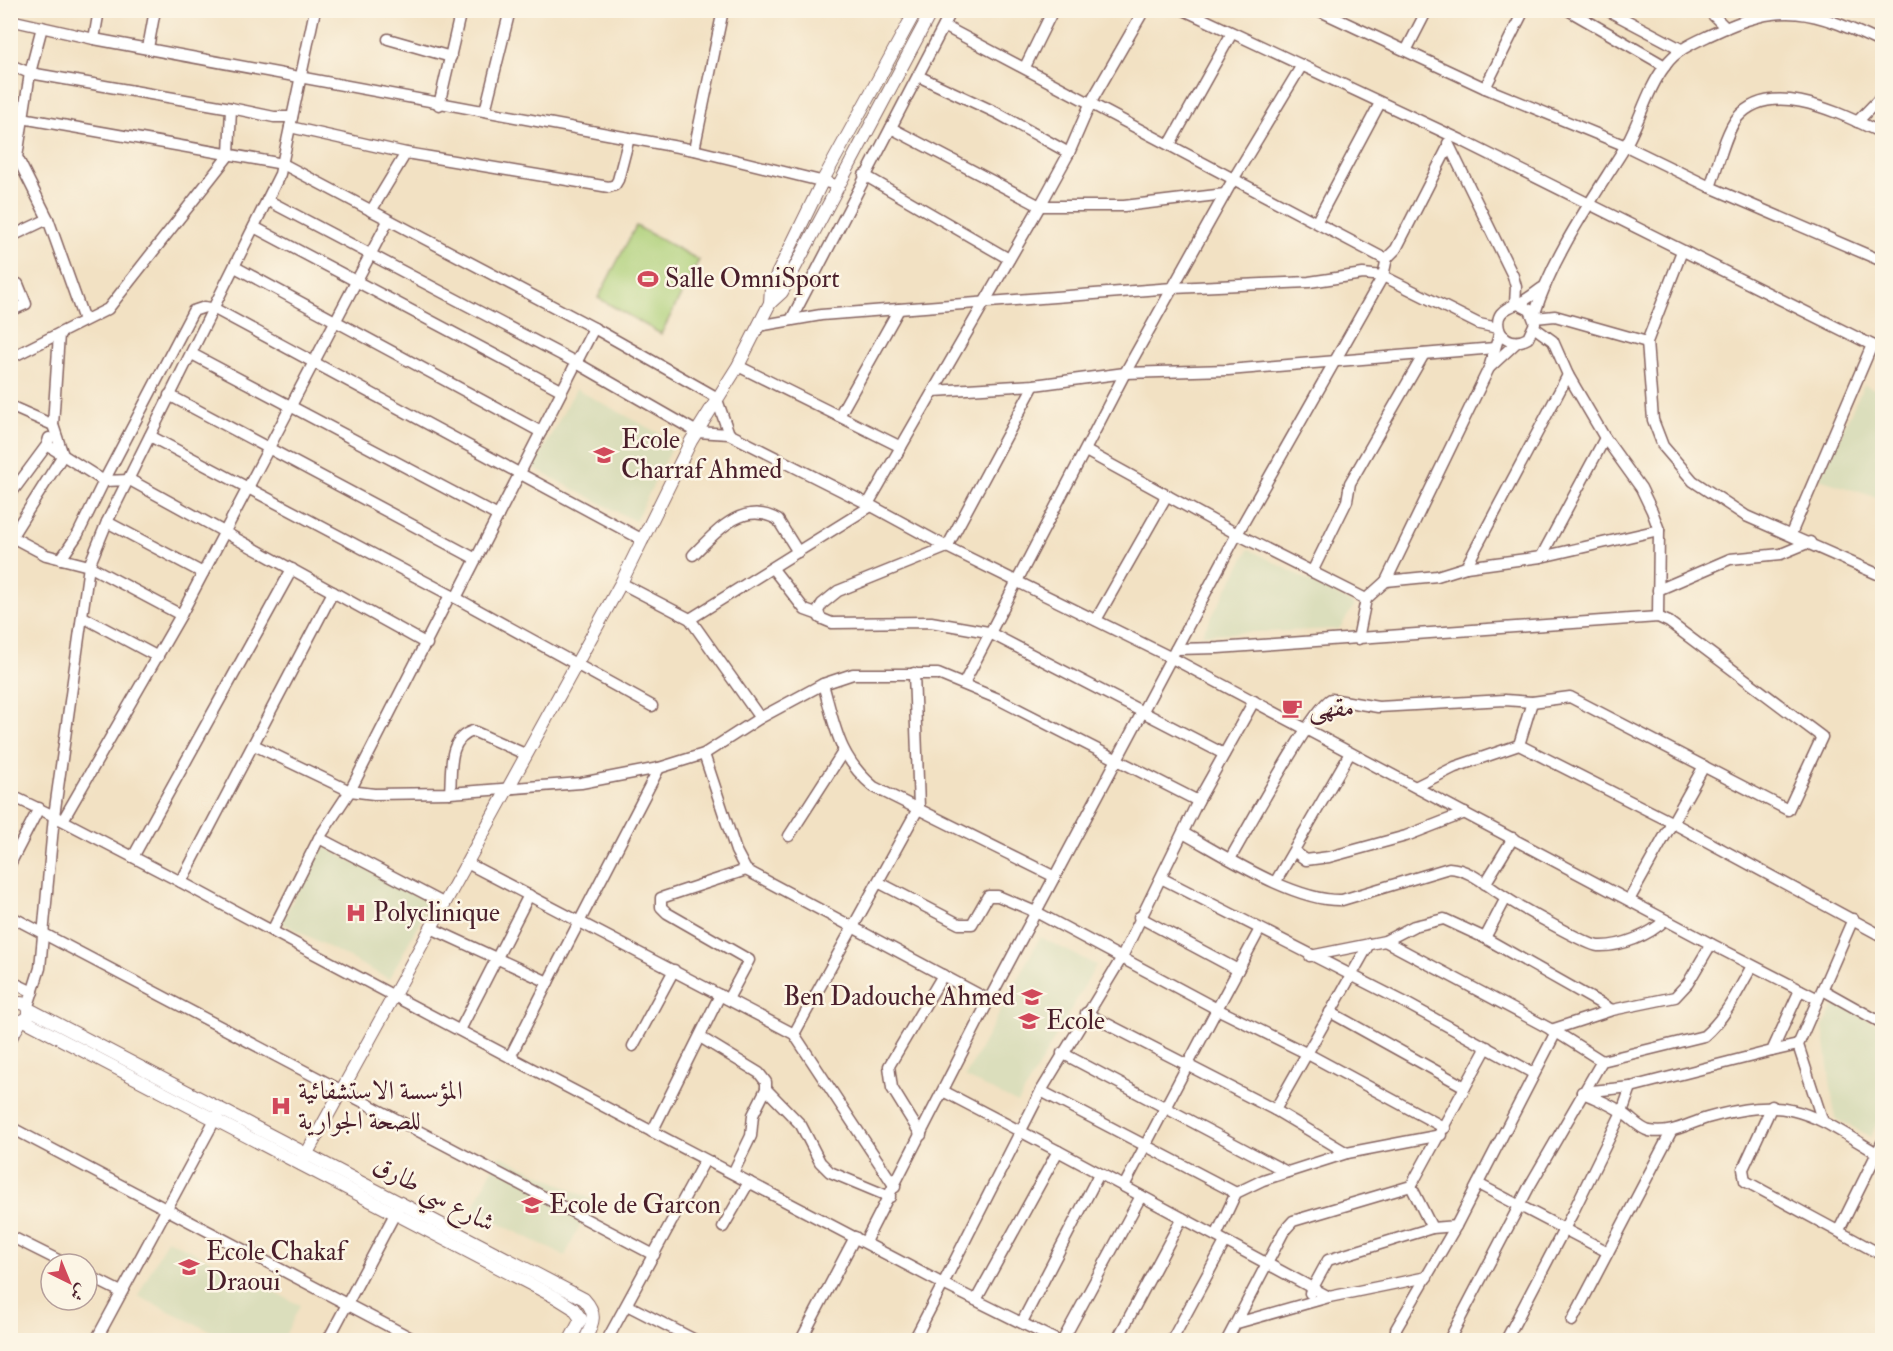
<svg xmlns="http://www.w3.org/2000/svg" width="1893" height="1351" font-family="'IM FELL Double Pica',Amiri,serif">
<style>
.built{fill:#dbdebc}
.green{fill:#accf77;stroke:#7b7751;stroke-width:1.5}
.lines{fill:none;stroke-linecap:round;stroke-linejoin:round}
.minor-casing{stroke:#856360;stroke-width:13}
.tertiary-casing{stroke:#856360;stroke-width:14}
.minor{stroke:#fff;stroke-width:10}
.tertiary{stroke:#fff;stroke-width:12}
.labels{text-anchor:middle;dominant-baseline:central;stroke-width:5;stroke-linejoin:round;paint-order:stroke}
.poi-label{font-size:26px;fill:#4a1f2b;stroke:#fcf5e5;text-anchor:start}
.street-label{font-size:26px;fill:#4a1f2b;stroke:#fcf5e5}
</style>
<rect width="100%" height="100%" fill="#fcf5e5"/>
<filter id="ink" filterUnits="userSpaceOnUse"><feTurbulence type="fractalNoise" baseFrequency=".0167" numOctaves="2"/><feDisplacementMap in="SourceGraphic" scale="12" xChannelSelector="R" yChannelSelector="G"/><feConvolveMatrix kernelMatrix="1 2 1 2 8 2 1 2 1" color-interpolation-filters="sRGB"/></filter>
<filter id="wash" filterUnits="userSpaceOnUse"><feTurbulence type="fractalNoise" baseFrequency=".008" numOctaves="4" result="noise"/><feDisplacementMap in="SourceGraphic" scale="24" xChannelSelector="R" yChannelSelector="G"/><feGaussianBlur stdDeviation="1.35" result="paint"/><feColorMatrix in="noise" values="0 0 0 0 0 0 0 0 0 0 0 0 0 0 0 0 0 1.4 0 .05"/><feComposite in="paint" operator="in"/></filter>
<g filter="url(#wash)">
<rect width="100%" height="100%" fill="#f2e1c3"/>
<!-- built -->
<g class="built">
<polygon points="1864,385 1882,392 1882,499 1819,479"/>
<polygon points="576,389 675,442 635,521 533,468"/>
<polygon points="1249,549 1355,605 1339,629 1202,634"/>
<polygon points="323,846 430,903 389,979 281,922"/>
<polygon points="1040,937 1096,965 1018,1103 965,1077"/>
<polygon points="1837,1002 1882,1027 1882,1112 1871,1137 1835,1118 1823,1027"/>
<polygon points="499,1155 593,1200 565,1256 472,1210"/>
<polygon points="167,1239 300,1305 283,1340 229,1340 138,1296"/>
</g>
<!-- green -->
<polygon class="green" points="636,226 699,260 661,334 598,298"/>
</g>
<g filter="url(#ink)">
<g class="lines">
<!-- minor casing -->
<g class="minor-casing">
<g id="minor">
<polyline points="897,10 913,16"/>
<polyline points="1184,10 1463,141 1882,350"/>
<polyline points="1318,10 1485,88 1626,146 1710,187 1882,261"/>
<polyline points="1568,10 1665,66"/>
<polyline points="1607,10 1681,49"/>
<polyline points="1708,10 1726,28"/>
<polyline points="10,20 94,39 694,150 837,185"/>
<polyline points="944,26 1383,258 1387,258 1396,249 1448,147"/>
<polyline points="42,27 30,73 17,157 48,219 84,320"/>
<polyline points="94,39 99,10"/>
<polyline points="388,39 451,57"/>
<polyline points="148,48 155,10"/>
<polyline points="1407,49 1427,10"/>
<polyline points="10,65 30,73 231,108 229,155 108,309 10,358"/>
<polyline points="1025,67 1053,10"/>
<polyline points="918,76 997,113 1069,153"/>
<polyline points="1485,88 1524,10"/>
<polyline points="439,105 461,10"/>
<polyline points="231,108 274,117 292,117"/>
<polyline points="485,111 510,10"/>
<polyline points="22,118 283,164 594,328 716,397 729,434"/>
<polyline points="1857,122 1882,96"/>
<polyline points="290,127 406,153 609,187 615,185 618,180 629,138"/>
<polyline points="891,128 1040,206 1124,206 1225,194"/>
<polyline points="1448,143 1513,276 1516,287 1515,304"/>
<polyline points="1170,144 1232,33"/>
<polyline points="694,150 723,10"/>
<polyline points="864,175 1009,259"/>
<path d="M 1710,187 C 1717,169 1725,133 1737,118 C 1772,76 1844,116 1882,133"/>
<polyline points="267,200 575,362 697,432 729,434 868,504 947,547 1172,658 1711,944 1818,999"/>
<polyline points="371,211 406,153"/>
<polyline points="1317,221 1380,103"/>
<polyline points="254,227 561,390"/>
<polyline points="10,237 48,219"/>
<polyline points="1682,251 1647,342 1653,420 1663,446 1693,481 1746,516 1882,576"/>
<polyline points="235,267 541,432"/>
<polyline points="10,287 18,284 26,304 10,311"/>
<path d="M 1518,304 L 1530,310 L 1535,323 L 1528,338 C 1517,344 1507,342 1500,332 C 1494,315 1503,309 1517,304 C 1526,301 1535,293 1542,288"/>
<path d="M 1534,316 C 1552,257 1590,203 1622,152 C 1639,125 1646,91 1665,66 C 1676,50 1693,43 1710,35 C 1783,0 1812,10 1882,43"/>
<polyline points="1535,318 1555,316 1647,342"/>
<polyline points="791,320 952,10"/>
<polyline points="758,326 821,315 1173,288 1309,282 1363,274 1383,276 1479,324 1498,328"/>
<polyline points="1535,328 1553,341 1568,375 1605,438 1641,488 1652,511 1659,530 1658,617"/>
<polyline points="192,354 498,516"/>
<polyline points="738,366 901,447"/>
<polyline points="1490,367 1517,342"/>
<polyline points="1034,385 947,547 838,591 822,604 818,611 820,618 832,623 931,622 988,632 1224,754"/>
<polyline points="934,391 1034,385 1125,373 1228,370 1495,348"/>
<polyline points="169,395 476,559"/>
<polyline points="10,406 53,425 59,334"/>
<polyline points="839,416 899,309"/>
<polyline points="150,436 456,598 652,706"/>
<polyline points="47,445 104,481 78,534 61,559"/>
<polyline points="1086,451 1237,534 1366,599"/>
<polyline points="10,495 47,445 49,438"/>
<polyline points="868,504 1040,206 1069,153 1091,102 1144,10"/>
<polyline points="107,522 203,573"/>
<polyline points="1791,534 1872,345"/>
<polyline points="12,537 46,555 89,566 181,615"/>
<polyline points="10,539 63,455 53,425"/>
<path d="M 693,555 C 715,533 743,499 778,520 L 798,552"/>
<polyline points="1541,557 1605,438"/>
<polyline points="1466,567 1568,375"/>
<polyline points="773,569 805,610 819,615"/>
<polyline points="1312,572 1347,501 1350,483 1424,354"/>
<polyline points="1386,581 1437,576 1466,567 1541,557 1659,530"/>
<polyline points="621,583 690,619 760,718"/>
<polyline points="1658,590 1730,559 1781,554 1810,542"/>
<polyline points="456,598 594,328"/>
<polyline points="83,617 158,657"/>
<polyline points="690,619 871,506"/>
<polyline points="1096,620 1167,495"/>
<polyline points="1358,639 1366,599 1386,581 1489,368 1500,332"/>
<polyline points="427,644 130,480 104,481 193,311 205,307 215,309 643,540"/>
<path d="M 1176,649 L 1218,648 L 1658,617 L 1669,622 L 1822,737 L 1788,810 L 1570,697 L 1532,702 L 1505,700 L 1378,707 L 1331,699 C 1312,709 1246,832 1230,859"/>
<polyline points="964,683 1125,373 1234,178 1302,65"/>
<path d="M 823,684 C 835,726 838,757 874,787 L 1055,877"/>
<polyline points="254,745 350,791 374,794 450,793 581,783 659,768 704,754 760,718 823,684 853,674 938,674 996,698 1198,801"/>
<polyline points="1519,745 1532,702"/>
<polyline points="704,754 736,851 746,870 989,1000"/>
<polyline points="1417,786 1455,767 1519,745 1673,823 1882,936"/>
<path d="M 450,793 C 452,769 447,739 473,731 L 525,754"/>
<polyline points="10,795 54,816 89,566 107,522 280,174 315,10"/>
<polyline points="63,820 181,615 388,221"/>
<path d="M 1183,833 C 1225,856 1295,902 1342,900 L 1449,868 C 1470,869 1487,886 1505,897 C 1518,906 1587,945 1598,946 C 1621,947 1650,935 1665,920"/>
<polyline points="789,836 843,752"/>
<polyline points="319,838 445,904"/>
<polyline points="1295,852 1306,860 1329,857 1406,836 1465,813"/>
<polyline points="133,857 292,569"/>
<polyline points="467,863 794,1034 895,1187"/>
<polyline points="10,864 39,808"/>
<polyline points="1161,878 1402,1001 1533,1073"/>
<polyline points="1276,881 1350,753"/>
<path d="M 181,882 C 433,1019 689,1150 943,1284 L 914,1340"/>
<polyline points="878,882 959,924 972,924 988,896 998,896 1038,913 1217,1009 1260,929"/>
<polyline points="1485,884 1513,838"/>
<polyline points="1629,900 1704,766"/>
<polyline points="10,916 654,1255"/>
<polyline points="1139,917 1238,970"/>
<polyline points="431,928 548,982 659,768"/>
<polyline points="272,931 319,838 350,791 450,595"/>
<polyline points="1485,938 1506,898"/>
<polyline points="1385,941 1556,1032 1602,1061"/>
<polyline points="1310,956 1385,941 1414,926 1444,919 1485,938 1612,1010"/>
<polyline points="10,981 33,992"/>
<polyline points="1823,990 1882,1023"/>
<polyline points="728,999 749,960 667,913 661,907 661,898 746,870"/>
<polyline points="28,1006 40,968 54,816 181,882 333,592"/>
<polyline points="1330,1012 1465,1087"/>
<polyline points="1086,1013 1275,1110"/>
<polyline points="460,1030 529,895"/>
<polyline points="1551,1030 1612,1010 1675,997 1688,983 1711,944"/>
<polyline points="794,1034 919,807 914,673"/>
<polyline points="700,1037 759,1073 766,1082 766,1089 753,1115 751,1136 733,1173"/>
<polyline points="633,1046 674,970"/>
<polyline points="1772,1051 1798,1045"/>
<polyline points="1062,1053 1287,1172"/>
<polyline points="510,1057 548,982"/>
<polyline points="766,1089 801,1125 820,1162 830,1172 890,1197"/>
<polyline points="943,1091 1058,1151 976,1300"/>
<polyline points="1041,1091 1236,1193"/>
<path d="M 1582,1092 C 1595,1099 1611,1104 1623,1113 C 1632,1119 1639,1128 1649,1131 C 1671,1135 1687,1124 1707,1118 C 1792,1094 1811,1114 1882,1156"/>
<polyline points="1582,1092 1631,1087 1772,1051 1800,990"/>
<polyline points="1772,1106 1743,1169 1745,1181 1882,1255"/>
<polyline points="1822,1119 1798,1045 1853,919"/>
<polyline points="10,1127 415,1340"/>
<polyline points="652,1132 720,995"/>
<polyline points="921,1135 892,1088 889,1066 943,975"/>
<polyline points="1058,1151 1329,1297"/>
<polyline points="1347,1153 1441,1135 1440,1133"/>
<polyline points="1478,1184 1608,1252"/>
<polyline points="1124,1186 1217,1009 1306,1053 1445,1128"/>
<polyline points="723,1227 749,1182"/>
<polyline points="1432,1228 1411,1186 1487,1047"/>
<polyline points="1839,1230 1882,1143"/>
<polyline points="10,1236 66,1264"/>
<polyline points="1216,1236 1236,1193 1263,1180 1347,1153 1275,1110 1369,944"/>
<polyline points="865,1242 989,1000 1237,534 1383,276 1387,258"/>
<polyline points="87,1275 121,1292"/>
<polyline points="1310,1293 1328,1260 1432,1228 1456,1226"/>
<polyline points="627,1305 695,1340"/>
<polyline points="1572,1321 1671,1132"/>
<polyline points="1022,1322 1099,1174"/>
<polyline points="1237,1323 1329,1297 1427,1277"/>
<polyline points="96,1340 218,1114"/>
<polyline points="328,1340 398,1208"/>
<polyline points="607,1340 705,1160"/>
<polyline points="801,1340 855,1237"/>
<polyline points="1056,1340 943,1284 1041,1091 1121,959 1198,801 1254,701"/>
<polyline points="1063,1340 1141,1196"/>
<polyline points="1117,1340 1182,1218"/>
<polyline points="1172,1340 1225,1242"/>
<polyline points="1227,1340 1284,1231 1293,1221 1411,1186"/>
<polyline points="1395,1340 1396,1329 1456,1226 1556,1032"/>
<path d="M 1449,1340 L 1529,1187 L 1602,1061 L 1704,1036 C 1726,1017 1738,991 1752,966"/>
<polyline points="1506,1340 1572,1214 1622,1112 1631,1087"/>
</g>
</g>
<!-- tertiary casing -->
<g class="tertiary-casing">
<g id="tertiary">
<polyline points="770,303 771,287 822,182 916,10"/>
<circle cx="20" cy="1012" r="9"/>
<path d="M 29,1009 L 584,1299 C 598,1314 593,1323 585,1340"/>
<polyline points="24,1020 557,1298 573,1308 581,1319"/>
<polyline points="10,1039 21,1021"/>
<polyline points="301,1164 621,583 691,441 738,366 770,303 782,292 932,10"/>
<polyline points="570,1340 581,1319"/>
</g>
</g>
<!-- minor -->
<use href="#minor" class="minor"/>
<!-- tertiary -->
<use href="#tertiary" class="tertiary"/>
</g>
</g>
<!-- icons -->
<defs>
<g id="stadium-bare" transform="scale(1.62)"><path d="M0-5a6.5 5 0 1 0 0 10a6.5 5 0 1 0 0-10ZM-3.5-1.8h7v3.6h-7Z" fill="#d1495b" stroke="#fcf5e5" stroke-width="2.5" paint-order="stroke"/></g>
<g id="school-bare" transform="scale(1.62)"><path d="M0-5L7-2L0 1L-7-2ZM-4 1L0 2.5L4 1V4Q0 6-4 4Z" fill="#d1495b" stroke="#fcf5e5" stroke-width="2.5" paint-order="stroke"/></g>
<g id="cafe-bare" transform="scale(1.62)"><path d="M-5.5-4.5H6V0H3Q3 3.5 0 3.5H-2.5Q-5.5 3.5-5.5 0ZM3-3.2v2h1.7v-2ZM-6 4.5H4V6H-6Z" fill="#d1495b" stroke="#fcf5e5" stroke-width="2.5" paint-order="stroke"/></g>
<g id="hospital-bare" transform="scale(1.62)"><path d="M-5-5h3v3.5h4V-5h3V5h-3V1.5h-4V5h-3Z" fill="#d1495b" stroke="#fcf5e5" stroke-width="2.5" paint-order="stroke"/></g>
</defs>
<g fill-rule="evenodd">
<use href="#stadium-bare" x="648" y="279"/>
<use href="#school-bare" x="604" y="455"/>
<use href="#cafe-bare" x="1292" y="708"/>
<use href="#hospital-bare" x="356" y="913"/>
<use href="#school-bare" x="1032" y="997"/>
<use href="#school-bare" x="1029" y="1021"/>
<use href="#hospital-bare" x="281" y="1106"/>
<use href="#school-bare" x="532" y="1205"/>
<use href="#school-bare" x="189" y="1267"/>
</g>
<g class="labels">
<!-- poi labels -->
<g class="poi-label">
<text x="665" y="279">Salle OmniSport</text>
<text x="621" y="440">Ecole<tspan x="621" dy="30">Charraf Ahmed</tspan></text>
<text x="1309" y="708">مقهى</text>
<text x="373" y="913">Polyclinique</text>
<text x="1015" y="997" text-anchor="end">Ben Dadouche Ahmed</text>
<text x="1046" y="1021">Ecole</text>
<text x="298" y="1091">المؤسسة الاستشفائية<tspan x="298" dy="30">للصحة الجوارية</tspan></text>
<text x="549" y="1205">Ecole de Garcon</text>
<text x="206" y="1252">Ecole Chakaf<tspan x="206" dy="30">Draoui</tspan></text>
</g>
<!-- street labels -->
<g class="street-label">
<text transform="translate(434 1194) rotate(28)">شارع سي طارق</text>
</g>
</g>
<!-- margin -->
<rect width="1893" height="1351" fill="none" stroke="#fcf5e5" stroke-width="36"/>
<!-- north arrow -->
<g transform="translate(69 1282) rotate(137)"><circle r="28" fill="#fcf5e5" stroke="#b59f9b" stroke-width="1.5"/>
<path d="M0-4.5L10 22L0 15L-10 22Z" fill="#d1495b"/>
<text y="-9" font-size="16" font-weight="bold" text-anchor="middle" fill="#4a1f2b">ش</text>
</g>
</svg>
